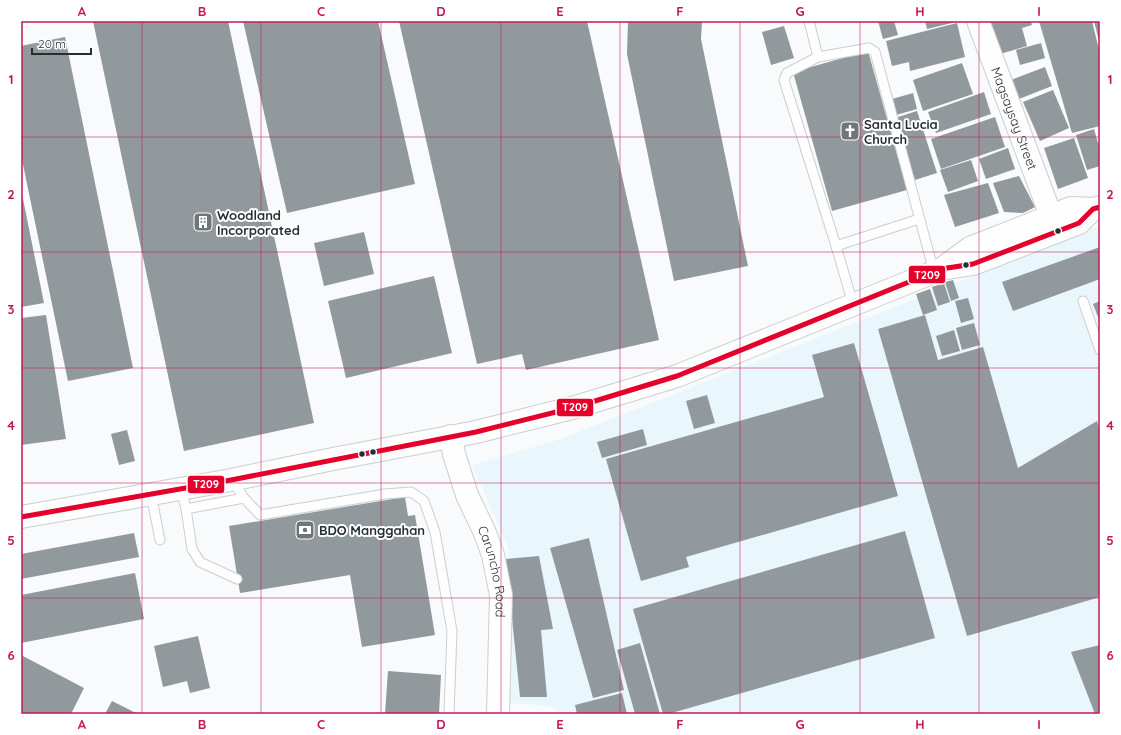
<svg xmlns="http://www.w3.org/2000/svg" width="1121" height="735" font-family="Quicksand,sans-serif">
<style>
.built{fill:#e9f7fd}
.building{fill:#91999c}
.lines{fill:none;stroke-linecap:round;stroke-linejoin:round}
.lane-casing{stroke:#cacfd1;stroke-width:11}
.secondary-casing{stroke:#cacfd1;stroke-width:24}
.lane{stroke:#fefefe;stroke-width:9}
.secondary{stroke:#fefefe;stroke-width:22}
.bus-1-casing{stroke:#fff;stroke-width:8}
.bus-1{stroke:#e4002b;stroke-width:5}
.grid{fill:none;stroke:#c2185b;stroke-width:1;stroke-opacity:0.55}
.bus-dot{fill:#262e31;stroke:#fff;stroke-width:1.5}
.labels{text-anchor:middle;dominant-baseline:central;stroke-width:4;stroke-linejoin:round;paint-order:stroke}
.street-label{font-size:13px;fill:#262e31;stroke:#fff}
.poi-label{font-size:13px;font-weight:bold;fill:#262e31;stroke:#fff;text-anchor:start}
.line-badge{stroke:#fff;stroke-width:1.5}
.badge-label{font-size:11px;text-anchor:middle;font-weight:bold;fill:#fff}
.neatline{fill:none;stroke:#c2185b;stroke-width:1.5}
.grid-label{font-size:13px;text-anchor:middle;font-weight:bold;fill:#c2185b}
</style>
<rect width="100%" height="100%" fill="#f8fafb"/>
<!-- built -->
<polygon class="built" points="1100,226 1100,714 559,714 551,706 509,703 508,547 472,465 558,440"/>
<!-- building -->
<g class="building">
<polygon points="93,21 228,21 314,423 184,451"/>
<polygon points="243,21 378,21 415,184 287,213"/>
<polygon points="399,21 587,21 659,340 526,370 522,354 477,364"/>
<polygon points="628,21 702,21 701,39 748,266 674,281 627,54"/>
<polygon points="878,21 894,21 898,35 883,39"/>
<polygon points="925,21 956,21 956,22 927,29"/>
<polygon points="990,21 1031,21 1032,25 1022,28 1027,46 1000,54"/>
<polygon points="1039,21 1092,21 1100,54 1100,126 1072,133"/>
<polygon points="1094,21 1100,21 1100,41 1099,41"/>
<polygon points="957,23 965,57 910,71 909,62 892,66 886,41"/>
<polygon points="784,26 794,58 771,65 762,32"/>
<polygon points="65,37 133,368 68,381 21,155 21,46"/>
<polygon points="1041,43 1045,58 1020,65 1016,50"/>
<polygon points="868,51 907,190 832,211 793,72"/>
<polygon points="962,63 973,94 923,111 913,80"/>
<polygon points="1045,67 1052,86 1019,99 1011,80"/>
<polygon points="1053,90 1069,128 1040,141 1023,102"/>
<polygon points="984,92 991,114 936,133 928,112"/>
<polygon points="913,93 917,109 896,115 892,99"/>
<polygon points="917,111 937,173 915,180 895,118"/>
<polygon points="995,117 1005,147 941,169 931,139"/>
<polygon points="1094,129 1100,150 1100,166 1087,170 1076,135"/>
<polygon points="1074,138 1088,178 1058,189 1044,148"/>
<polygon points="1008,148 1015,169 986,179 979,159"/>
<polygon points="971,160 978,181 948,192 940,170"/>
<polygon points="1019,176 1035,207 1023,213 1004,212 993,183"/>
<polygon points="988,183 999,213 955,227 944,195"/>
<polygon points="21,189 44,303 21,307"/>
<polygon points="364,232 374,274 324,286 314,243"/>
<polygon points="1100,247 1100,279 1013,311 1002,282"/>
<polygon points="434,276 452,353 346,378 328,301"/>
<polygon points="953,280 959,298 951,301 945,282"/>
<polygon points="944,283 950,302 938,306 932,287"/>
<polygon points="930,289 937,310 923,315 916,294"/>
<polygon points="968,298 974,319 961,323 955,301"/>
<polygon points="1100,301 1100,322 1093,304"/>
<polygon points="46,315 66,439 21,445 21,318"/>
<polygon points="925,315 938,360 983,347 1018,468 1097,421 1100,431 1100,597 967,636 878,329"/>
<polygon points="974,323 980,345 962,350 956,328"/>
<polygon points="954,330 960,351 942,356 936,336"/>
<polygon points="854,343 898,496 686,557 689,567 641,581 606,459 824,397 812,355"/>
<polygon points="707,395 715,423 694,429 686,401"/>
<polygon points="643,429 647,445 602,458 597,442"/>
<polygon points="127,430 135,461 119,465 111,434"/>
<polygon points="405,497 408,516 415,515 435,635 362,647 350,575 240,593 229,526"/>
<polygon points="905,531 935,638 668,714 663,714 633,609"/>
<polygon points="134,533 139,557 21,579 21,554"/>
<polygon points="589,538 624,690 593,698 550,548"/>
<polygon points="539,556 553,629 541,630 547,697 520,697 506,559"/>
<polygon points="135,573 144,619 21,643 21,595"/>
<polygon points="198,636 210,688 190,693 187,681 163,687 154,646"/>
<polygon points="640,643 660,714 635,714 617,650"/>
<polygon points="1100,645 1100,714 1095,714 1071,652"/>
<polygon points="21,655 84,688 71,714 24,714 21,712"/>
<polygon points="388,671 441,675 439,714 385,714"/>
<polygon points="622,693 627,714 577,714 575,705"/>
<polygon points="112,701 138,714 105,714"/>
</g>
<g class="lines">
<!-- lane casing -->
<g class="lane-casing">
<g id="lane">
<polyline points="809,21 818,57"/>
<polyline points="836,246 784,80 787,73 818,57 869,48 875,52 934,272"/>
<polyline points="1083,301 1100,350"/>
<polyline points="853,304 836,246 919,219"/>
<polyline points="232,480 244,498 260,515 385,494 411,492 424,501 435,532 452,631 449,714"/>
<polyline points="181,489 186,509 192,549 200,562 237,579"/>
<polyline points="151,494 160,540"/>
<polyline points="186,509 244,498"/>
</g>
</g>
<!-- secondary casing -->
<g class="secondary-casing">
<g id="secondary">
<path id="s1" d="M 978,21 L 1051,216"/>
<polyline points="943,268 970,248 1051,216 1071,208 1093,209 1100,207"/>
<path id="s2" d="M 451,436 L 454,454 L 467,495 L 485,533 L 493,555 L 501,595 L 498,714"/>
<polyline points="21,517 231,480 333,459 476,432 572,408 677,376 934,272 941,269 973,264 1079,223 1093,209"/>
</g>
</g>
<!-- lane -->
<use href="#lane" class="lane"/>
<!-- secondary -->
<use href="#secondary" class="secondary"/>
<!-- bus-1 casing -->
<g class="bus-1-casing">
<polyline id="bus-1" points="21,517 231,480 476,432 572,408 677,376 941,269 973,264 1079,223 1093,209 1100,207"/>
</g>
<!-- bus-1 -->
<use href="#bus-1" class="bus-1"/>
</g>
<!-- grid -->
<path class="grid" d="M 142,21 L 142,714M 261,21 L 261,714M 381,21 L 381,714M 501,21 L 501,714M 620,21 L 620,714M 740,21 L 740,714M 860,21 L 860,714M 979,21 L 979,714M 21,137 L 1100,137M 21,252 L 1100,252M 21,368 L 1100,368M 21,483 L 1100,483M 21,598 L 1100,598"/>
<!-- icons -->
<defs>
<g id="church-square" transform="scale(1)"><rect x="-9" y="-9" width="18" height="18" rx="4" fill="#707578" stroke="#fff"/><path d="M-1.2-6h2.4v3.5h3.3v2.4h-3.3V6h-2.4V-.1h-3.3v-2.4h3.3Z" fill="#fff"/></g>
<g id="building-square" transform="scale(1)"><rect x="-9" y="-9" width="18" height="18" rx="4" fill="#707578" stroke="#fff"/><path d="M-4-6H4V6H1V3H-1V6H-4ZM-2.5-4.3h1.7v1.8h-1.7ZM.8-4.3h1.7v1.8H.8ZM-2.5-1h1.7V.8h-1.7ZM.8-1h1.7V.8H.8Z" fill="#fff"/></g>
<g id="bank-square" transform="scale(1)"><rect x="-9" y="-9" width="18" height="18" rx="4" fill="#707578" stroke="#fff"/><path d="M-6-4H6V4H-6ZM0-2.3a2.3 2.3 0 1 0 0 4.6a2.3 2.3 0 1 0 0-4.6Z" fill="#fff"/></g>
</defs>
<g fill-rule="evenodd">
<use href="#church-square" x="850" y="131"/>
<use href="#building-square" x="203" y="222"/>
<use href="#bank-square" x="305" y="530"/>
</g>
<!-- markers -->
<g class="bus-dot">
<circle cx="1058" cy="231" r="3.5"/>
<circle cx="966" cy="265" r="3.5"/>
<circle cx="373" cy="452" r="3.5"/>
<circle cx="362" cy="454" r="3.5"/>
</g>
<g class="labels">
<!-- street labels -->
<g class="street-label">
<text stroke="none"><textPath href="#s1" startOffset="104">Magsaysay Street</textPath></text>
<text stroke="none"><textPath href="#s2" startOffset="143">Caruncho Road</textPath></text>
</g>
<!-- poi labels -->
<g class="poi-label">
<text x="864" y="124">Santa Lucia<tspan x="864" dy="15">Church</tspan></text>
<text x="217" y="215">Woodland<tspan x="217" dy="15">Incorporated</tspan></text>
<text x="319" y="530">BDO Manggahan</text>
</g>
</g>
<g class="line-badge">
<rect x="908" y="265" width="38" height="19" rx="4" fill="#e4002b"/>
<rect x="556" y="398" width="38" height="19" rx="4" fill="#e4002b"/>
<rect x="187" y="475" width="38" height="19" rx="4" fill="#e4002b"/>
</g>
<g class="badge-label">
<text x="927" y="279">T209</text>
<text x="575" y="411">T209</text>
<text x="206" y="488">T209</text>
</g>
<!-- border -->
<rect width="1121" height="735" fill="none" stroke="#ffffff" stroke-width="44"/>
<!-- scale -->
<path d="M32 48v6h59v-6" fill="none" stroke="#262e31" stroke-width="2"/>
<text x="38" y="48" font-size="12" fill="#262e31" stroke="#ffffff" stroke-width="3" paint-order="stroke">20 m</text>
<rect x="22" y="22" width="1077" height="691" class="neatline"/>
<g class="grid-label">
<text x="82" y="16">A</text>
<text x="202" y="16">B</text>
<text x="321" y="16">C</text>
<text x="441" y="16">D</text>
<text x="560" y="16">E</text>
<text x="680" y="16">F</text>
<text x="800" y="16">G</text>
<text x="920" y="16">H</text>
<text x="1039" y="16">I</text>
<text x="11" y="84">1</text>
<text x="1110" y="84">1</text>
<text x="11" y="199">2</text>
<text x="1110" y="199">2</text>
<text x="11" y="314">3</text>
<text x="1110" y="314">3</text>
<text x="11" y="430">4</text>
<text x="1110" y="430">4</text>
<text x="11" y="545">5</text>
<text x="1110" y="545">5</text>
<text x="11" y="660">6</text>
<text x="1110" y="660">6</text>
<text x="82" y="729">A</text>
<text x="202" y="729">B</text>
<text x="321" y="729">C</text>
<text x="441" y="729">D</text>
<text x="560" y="729">E</text>
<text x="680" y="729">F</text>
<text x="800" y="729">G</text>
<text x="920" y="729">H</text>
<text x="1039" y="729">I</text>
</g>
</svg>
